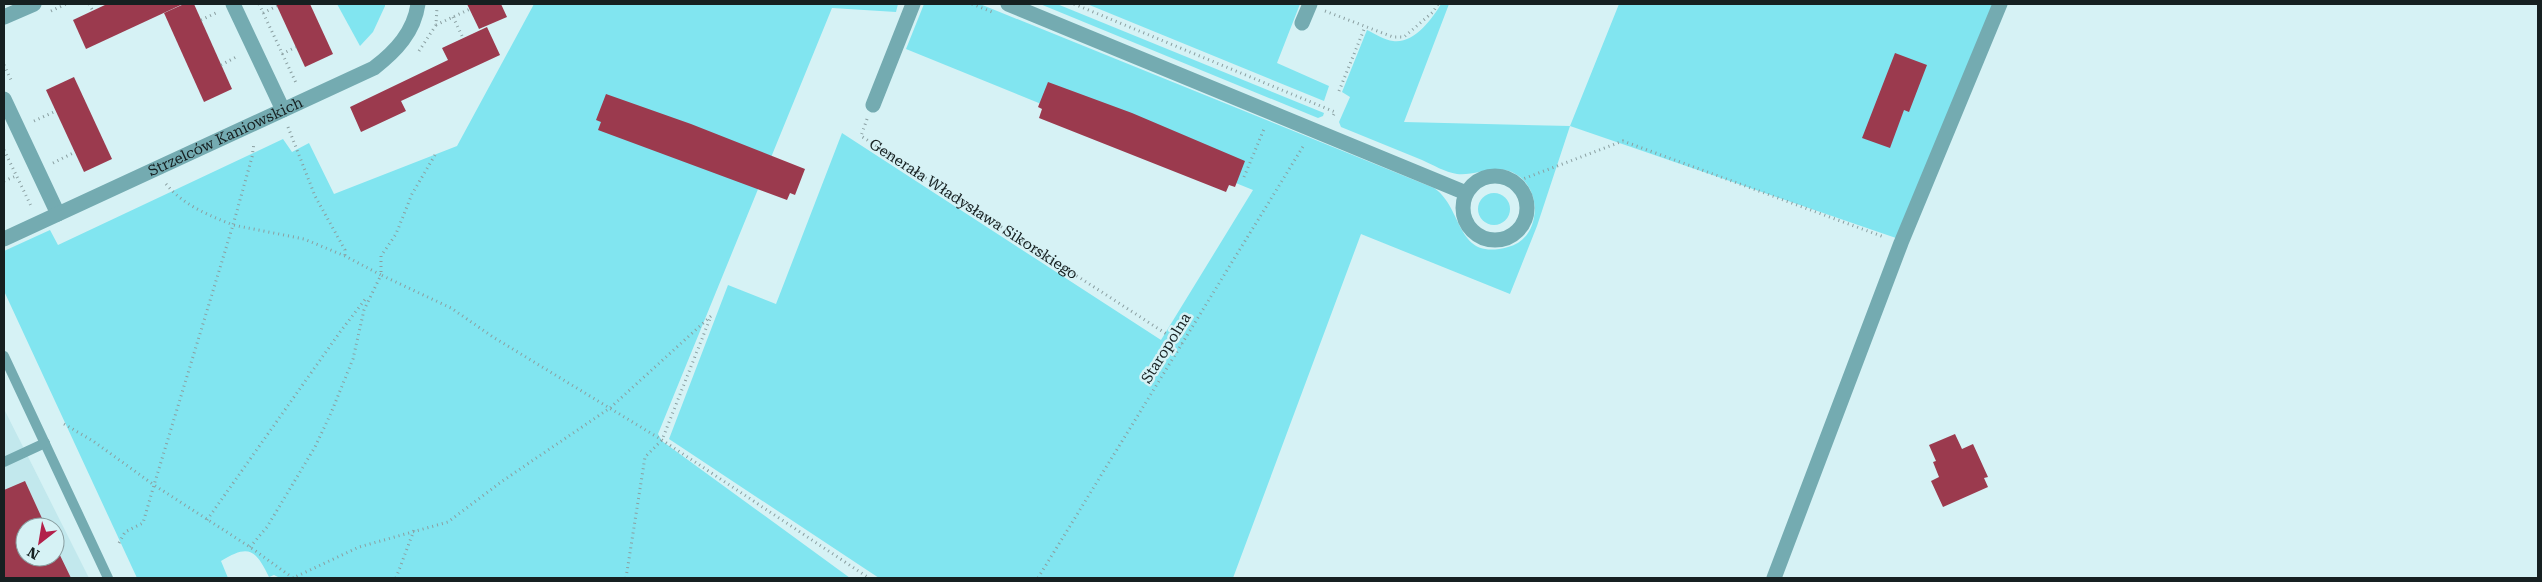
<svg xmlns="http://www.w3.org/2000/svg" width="2542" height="582" font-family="'Roboto Serif',serif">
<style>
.built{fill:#c2e8ed;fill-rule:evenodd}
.green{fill:#81e5f0}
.building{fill:#9b3a4e}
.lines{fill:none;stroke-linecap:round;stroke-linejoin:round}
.path{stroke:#8a9fa1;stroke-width:3;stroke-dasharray:1 4;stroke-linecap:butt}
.lane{stroke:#74abb1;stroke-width:10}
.street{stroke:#74abb1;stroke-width:15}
.labels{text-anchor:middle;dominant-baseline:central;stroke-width:5;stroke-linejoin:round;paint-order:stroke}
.street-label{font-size:15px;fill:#162021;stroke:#d6f2f5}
</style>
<rect width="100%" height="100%" fill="#d6f2f5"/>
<!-- built -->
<path class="built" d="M 4,409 L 89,578 L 4,578 ZM 25,527 L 55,527 L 55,557 L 25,557 Z"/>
<!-- green -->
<g class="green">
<polygon points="337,4 385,4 385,6 373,32 360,46"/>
<path d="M 534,4 L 898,4 L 896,12 L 832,8 L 658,434 L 662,441 L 850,578 L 280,578 L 274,575 L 269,577 C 256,551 250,543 221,561 L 228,578 L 137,578 L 4,291 L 4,251 L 50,230 L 58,245 L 283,139 L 292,152 L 309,143 L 334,194 L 457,146 Z"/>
<path d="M 924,4 L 980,4 L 1434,188 C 1464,208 1455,262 1508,247 C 1520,244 1528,236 1532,225 C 1538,208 1534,188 1520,177 C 1500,161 1479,176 1457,174 C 1445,172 1433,165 1422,160 C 1395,149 1368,138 1341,127 L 1339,122 L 1350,97 L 1342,92 L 1367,30 C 1375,34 1385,40 1393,41 C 1414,44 1432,19 1441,4 L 1449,4 L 1404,122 L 1570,126 L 1619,4 L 1993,4 L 1896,238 L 1570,126 L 1537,226 L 1510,294 L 1361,234 L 1233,578 L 879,578 L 669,439 L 728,285 L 776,304 L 842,133 L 1161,340 L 1253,190 L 906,49 Z"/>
<polygon points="1040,4 1057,4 1324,113 1323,116 1318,118"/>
<polygon points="1087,4 1300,4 1277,63 1329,86 1324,101"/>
<circle cx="1494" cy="209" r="16"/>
</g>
<!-- building -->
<g class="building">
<polygon points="107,4 183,4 86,49 73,20"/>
<polygon points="184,4 194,4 232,89 204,102 164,13"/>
<polygon points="276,4 310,4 333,54 305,67"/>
<polygon points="467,4 501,4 507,17 479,29"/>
<polygon points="487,27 500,55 401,101 406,111 361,132 350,107 448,60 442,48"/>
<polygon points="1895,53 1927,65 1909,112 1904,110 1890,148 1862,138"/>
<polygon points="74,77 112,159 84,172 46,90"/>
<polygon points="1048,82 1132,113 1245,161 1235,187 1229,185 1226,192 1039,118 1042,109 1038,107"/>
<polygon points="606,94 691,124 805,169 795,195 790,193 787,200 598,130 601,122 596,120"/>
<polygon points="1955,434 1962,449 1973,444 1988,477 1984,478 1988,487 1943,507 1931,481 1939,477 1933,462 1936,461 1929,445"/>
<polygon points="25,481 46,527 25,527 25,557 55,557 55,545 71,578 4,578 4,490"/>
</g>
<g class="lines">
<!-- path -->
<g class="path">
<polyline points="89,4 93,11"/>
<polyline points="259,4 297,85"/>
<polyline points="972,4 992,12"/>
<polyline points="1074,4 1335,112 1332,118"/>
<polyline points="51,11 66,4"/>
<polyline points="1325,11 1393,37 1404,37 1433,12 1438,4"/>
<polyline points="263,13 277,6"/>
<polyline points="453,17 463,38"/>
<polyline points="201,20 218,12"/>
<polyline points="436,25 470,9"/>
<polyline points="419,51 436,25 437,7"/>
<polyline points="282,54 296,47"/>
<polyline points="4,65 12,82"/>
<polyline points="221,65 238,56"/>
<polyline points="1339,91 1365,27"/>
<path id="s1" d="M 867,119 L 861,136 L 1182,344"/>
<polyline points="34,121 56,111"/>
<polyline points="288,127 315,196 345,250 345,256"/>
<polyline points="4,150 32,208"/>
<polyline points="435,155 412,194 396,234 381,256 381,275 451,308 493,337 662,440 869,578"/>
<polyline points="53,163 75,152"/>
<polyline points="1244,177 1264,129"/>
<polyline points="4,181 16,176"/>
<polyline points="1515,182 1623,141 1884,237"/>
<path d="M 166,184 C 183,205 208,215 233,225 L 252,157 L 254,143"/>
<polyline points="64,424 93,441 154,485 143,523 125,532 119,543"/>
<polyline points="207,520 340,332 367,297"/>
<polyline points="250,547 267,527 315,447 331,413 353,359 364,310 381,275 345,256 304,239 233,225 154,485 250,547 293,578 359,547 448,522 501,482 610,408 711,316"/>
<polyline points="396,578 414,530"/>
<polyline points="626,578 645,457 662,440 711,316"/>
<polyline points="1038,578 1304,145"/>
</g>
<!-- lane -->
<g class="lane">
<polyline points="4,356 108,578"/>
<polyline points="4,462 45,443"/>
</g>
<!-- street -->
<g class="street">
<polyline points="233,4 283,110"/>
<polyline points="1008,4 1466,193"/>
<polyline points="4,17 34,4"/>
<polyline points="1302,23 1310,4"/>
<polyline points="4,99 58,214"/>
<polyline points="873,105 913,4"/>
<circle cx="1495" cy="208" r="32"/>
<path id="s2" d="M 4,239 L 374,68 C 396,51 414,32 418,4"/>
<polyline points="1774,578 1901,243 2000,4"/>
</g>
</g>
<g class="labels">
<!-- street labels -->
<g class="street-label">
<text stroke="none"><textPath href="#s2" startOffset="244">Strzelców Kaniowskich</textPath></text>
<text stroke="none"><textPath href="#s1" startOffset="152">Generała Władysława Sikorskiego</textPath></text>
<text transform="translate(1166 348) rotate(-58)">Staropolna</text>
</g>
</g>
<!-- border -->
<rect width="2542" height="582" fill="none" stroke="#162021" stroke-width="10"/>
<!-- north arrow -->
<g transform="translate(40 542) rotate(211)"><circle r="24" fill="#d6f2f5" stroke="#899ea0"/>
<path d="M0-4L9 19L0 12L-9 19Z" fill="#b2204a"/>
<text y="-8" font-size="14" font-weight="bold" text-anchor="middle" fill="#162021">N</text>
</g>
</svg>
